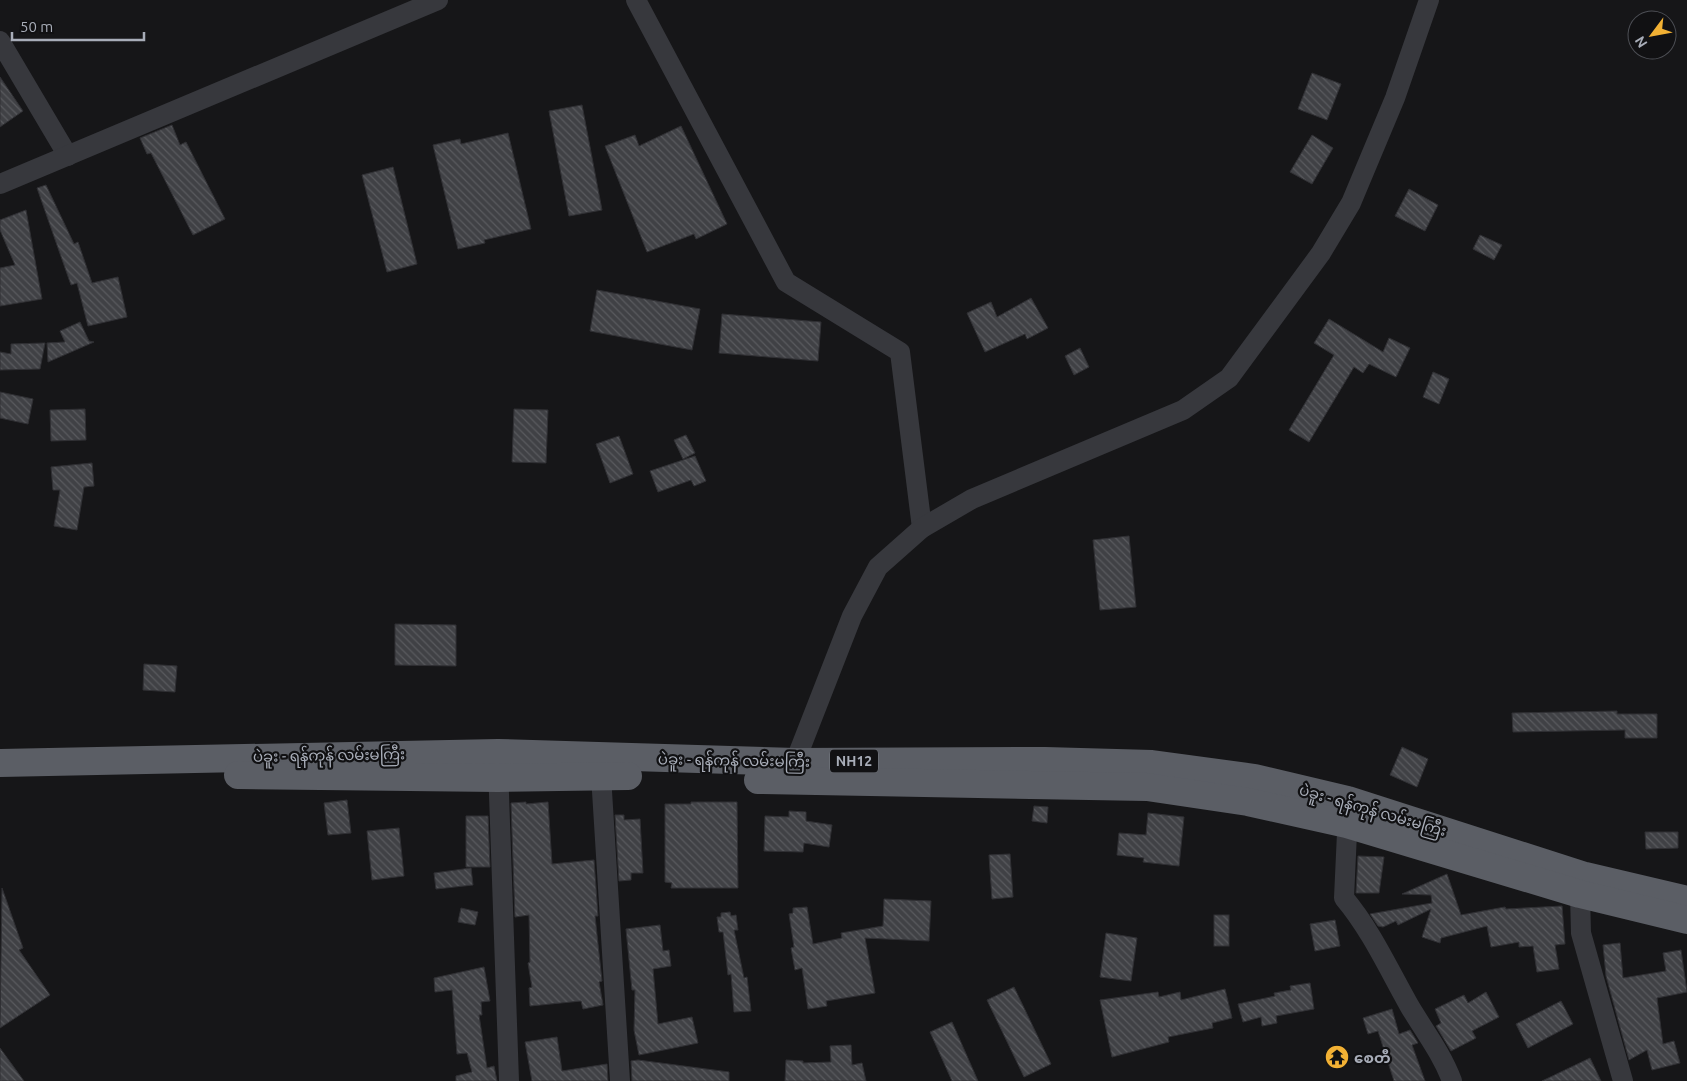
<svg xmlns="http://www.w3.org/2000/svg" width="1687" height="1081" font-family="Ubuntu,'Noto Sans Myanmar',sans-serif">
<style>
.building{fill:url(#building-back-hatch);stroke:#303034}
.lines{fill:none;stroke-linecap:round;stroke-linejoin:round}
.minor{stroke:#37383d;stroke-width:20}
.trunk{stroke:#5b5e65;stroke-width:28}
.labels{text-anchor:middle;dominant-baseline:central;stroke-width:4.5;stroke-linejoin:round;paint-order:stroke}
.shield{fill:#111113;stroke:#7b7e86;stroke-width:1}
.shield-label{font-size:14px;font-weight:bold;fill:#a8adb8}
.street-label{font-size:15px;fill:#a8adb8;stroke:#111113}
.poi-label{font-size:15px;font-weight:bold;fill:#a8adb8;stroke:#111113;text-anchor:start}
</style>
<defs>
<pattern id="building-back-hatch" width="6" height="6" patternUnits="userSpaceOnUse" patternTransform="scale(1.25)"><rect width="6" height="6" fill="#404145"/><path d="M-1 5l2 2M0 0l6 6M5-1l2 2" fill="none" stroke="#595a5e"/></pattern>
</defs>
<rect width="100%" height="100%" fill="#161618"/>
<!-- building -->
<g class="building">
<polygon points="1312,73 1341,84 1327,120 1298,109"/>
<polygon points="0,77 23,111 0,127"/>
<polygon points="582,105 602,210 569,216 549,111"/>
<polygon points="172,125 180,145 186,142 225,219 193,235 151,153 147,154 140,138"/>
<polygon points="681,126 727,224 696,239 694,234 647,252 605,146 635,135 639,146"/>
<polygon points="508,133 531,229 484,240 485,243 458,249 433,145 460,139 461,144"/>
<polygon points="1312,135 1333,148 1312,184 1290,172"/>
<polygon points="393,167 417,264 387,272 362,175"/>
<polygon points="46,185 74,244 78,242 92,283 118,277 127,317 88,326 77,283 71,285 37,188"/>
<polygon points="1409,189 1438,205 1425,231 1395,216"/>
<polygon points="26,210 42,299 0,306 0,268 15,265 0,230 0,220"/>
<polygon points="1480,235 1502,245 1494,260 1473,249"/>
<polygon points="597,290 700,309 692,350 590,331"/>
<polygon points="1031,298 1048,328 1027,339 1025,334 985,352 967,313 991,302 997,317"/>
<polygon points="722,314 821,322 818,361 719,353"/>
<polygon points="1329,319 1383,352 1389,338 1410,348 1396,377 1369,364 1363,373 1354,367 1309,442 1289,430 1334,355 1314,343"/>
<polygon points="80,322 89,341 94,342 48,362 47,343 65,342 60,331"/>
<polygon points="45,343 40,369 0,370 0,352 11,354 11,344"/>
<polygon points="1080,348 1089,367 1074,375 1065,356"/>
<polygon points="1433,372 1449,379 1439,404 1423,397"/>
<polygon points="0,392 33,399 28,424 0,418"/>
<polygon points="85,409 86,440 51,441 50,410"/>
<polygon points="514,409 548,410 546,463 512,462"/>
<polygon points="686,435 695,453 683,459 674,440"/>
<polygon points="619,436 633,474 610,483 596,444"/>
<polygon points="695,456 706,481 694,486 691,480 658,492 650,471"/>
<polygon points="92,463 94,486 84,487 77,530 54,526 60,490 53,490 51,467"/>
<polygon points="1129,536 1136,607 1100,610 1093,540"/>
<polygon points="395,624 456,625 456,666 395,665"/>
<polygon points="144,664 177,666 175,692 143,690"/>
<polygon points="1617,711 1617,714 1657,714 1657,738 1625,738 1625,730 1513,732 1512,713"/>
<polygon points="1402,747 1428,759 1417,787 1390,775"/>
<polygon points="347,800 351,833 328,835 324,803"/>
<polygon points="526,802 526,804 548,802 552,864 594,860 598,916 595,916 602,981 599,982 603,1005 583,1009 581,1001 530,1006 529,988 532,987 528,963 530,962 529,915 515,917 511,803"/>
<polygon points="691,802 737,802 738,888 671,888 672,883 665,882 665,804 691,804"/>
<polygon points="1034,806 1048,807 1047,823 1032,821"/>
<polygon points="789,811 806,812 806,821 832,825 829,847 804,843 803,852 764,851 765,816 789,817"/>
<polygon points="1148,813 1184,817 1179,866 1143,862 1144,858 1117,855 1119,833 1146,835"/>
<polygon points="615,815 624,815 624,820 640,819 643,873 631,873 631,880 619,881"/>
<polygon points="466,816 488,816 490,867 466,867"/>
<polygon points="399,828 404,876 372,880 367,831"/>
<polygon points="1645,832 1678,832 1678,848 1646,849"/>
<polygon points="1010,854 1013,897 992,899 989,855"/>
<polygon points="1358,856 1384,857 1379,893 1356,893"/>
<polygon points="471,868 473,885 436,889 434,873"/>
<polygon points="1447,874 1461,915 1505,907 1506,909 1562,906 1565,944 1555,945 1559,969 1537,972 1533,946 1519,947 1519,942 1491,947 1487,926 1441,938 1440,943 1422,937 1431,909 1398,925 1396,921 1383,927 1378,926 1370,914 1432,903 1431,895 1402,894"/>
<polygon points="2,888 23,948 19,950 50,995 0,1028"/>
<polygon points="884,899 931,901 929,941 865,938 875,993 826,1001 827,1006 808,1009 802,968 795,970 791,948 794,947 789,914 793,913 793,908 807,907 813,944 842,938 841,933 883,926"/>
<polygon points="461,908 478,912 475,925 458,922"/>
<polygon points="730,912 731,916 736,915 738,930 734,930 744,978 747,977 751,1011 734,1012 731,974 728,975 723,932 719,932 717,917 721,917 721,913"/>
<rect x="1214" y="915" width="15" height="31"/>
<polygon points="1335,920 1340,946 1315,951 1310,924"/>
<polygon points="660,925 663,951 669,950 671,966 653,969 658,1024 692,1017 698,1043 639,1055 634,1030 635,990 632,990 626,929"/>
<polygon points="1106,933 1137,938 1131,981 1100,977"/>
<polygon points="1620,943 1623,978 1666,971 1663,953 1681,950 1687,992 1657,998 1663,1044 1674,1041 1680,1063 1652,1070 1647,1050 1629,1060 1606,976 1603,945"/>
<polygon points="484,967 490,1001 481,1002 482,1015 479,1015 487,1068 494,1066 497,1081 456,1081 456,1076 472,1072 467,1053 457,1054 452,990 435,992 434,978"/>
<polygon points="1310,983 1314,1009 1276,1016 1277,1023 1262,1026 1261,1017 1243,1022 1238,1004 1275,996 1274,993 1291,990 1290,986"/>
<polygon points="1014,987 1051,1064 1024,1077 987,1000"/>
<polygon points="1225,989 1232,1018 1212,1023 1213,1028 1168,1037 1169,1042 1112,1057 1100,1000 1158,992 1159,997 1180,992 1181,1000"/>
<polygon points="1486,992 1499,1017 1472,1031 1476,1038 1451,1051 1436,1026 1441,1023 1435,1009 1464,995 1468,1003"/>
<polygon points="1561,1001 1573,1024 1528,1048 1516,1024"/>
<polygon points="1392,1009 1399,1034 1410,1030 1418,1043 1412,1045 1425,1081 1394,1081 1378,1031 1368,1034 1363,1018"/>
<polygon points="952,1022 978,1081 952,1081 930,1032"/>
<polygon points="557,1037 562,1071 607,1064 608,1081 532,1081 525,1042"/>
<polygon points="851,1045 852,1065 862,1063 866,1081 785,1081 786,1060 803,1061 803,1063 831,1062 830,1046"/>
<polygon points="0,1048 24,1081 0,1081"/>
<polygon points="1590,1058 1601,1081 1542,1081"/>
<polygon points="638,1060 729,1072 729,1081 632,1081 631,1061"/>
</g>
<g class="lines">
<!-- minor -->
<g class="minor">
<polyline points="636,0 786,282 900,352 922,528"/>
<polyline points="0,41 68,156"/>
<polyline points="0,184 438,0"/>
<polyline points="498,766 509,1081"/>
<polyline points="601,775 620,1081"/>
<polyline points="795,775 795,762 852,616 878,567 922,528 972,499 1183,410 1229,378 1321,253 1351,203 1395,98 1429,0"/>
<path d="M 1348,811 L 1344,898 C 1371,930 1389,970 1410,1007 C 1425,1032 1442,1054 1452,1081"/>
<polyline points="1580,894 1581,933 1623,1081"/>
</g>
<!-- trunk -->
<g class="trunk">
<polyline points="0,763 498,753 795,762 1045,761 1152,764 1255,778 1348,800 1585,876 1687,900"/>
<polyline points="238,775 498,778 628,776"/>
<polyline points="758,780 1147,787 1248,802 1347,824 1580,894 1687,920"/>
</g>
</g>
<!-- icons -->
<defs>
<g id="temple-disc" transform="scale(1.25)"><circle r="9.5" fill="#f2b134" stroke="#111113"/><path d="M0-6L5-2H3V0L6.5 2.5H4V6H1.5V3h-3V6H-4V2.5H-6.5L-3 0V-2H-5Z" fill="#111"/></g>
</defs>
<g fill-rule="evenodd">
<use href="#temple-disc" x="1337" y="1057"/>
</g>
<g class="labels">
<!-- shield labels -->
<rect class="shield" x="830" y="749.5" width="48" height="23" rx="4"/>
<g class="shield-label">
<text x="854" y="761">NH12</text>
</g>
<!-- street labels -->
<g class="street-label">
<text transform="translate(329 755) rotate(-1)">ပဲခူး - ရန်ကုန် လမ်းမကြီး</text>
<text transform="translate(734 760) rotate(1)">ပဲခူး - ရန်ကုန် လမ်းမကြီး</text>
<text transform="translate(1373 810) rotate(16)">ပဲခူး - ရန်ကုန် လမ်းမကြီး</text>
</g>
<!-- poi labels -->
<g class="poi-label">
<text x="1354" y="1057">စေတီ</text>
</g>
</g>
<!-- north arrow -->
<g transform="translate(1652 35) rotate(238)"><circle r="24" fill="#111113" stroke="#4d4f55"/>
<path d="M0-4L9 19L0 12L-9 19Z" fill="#f2b134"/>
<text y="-8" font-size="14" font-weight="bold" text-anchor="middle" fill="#a8adb8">N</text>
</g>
<!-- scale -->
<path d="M12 32v8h132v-8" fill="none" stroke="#a8adb8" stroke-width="2.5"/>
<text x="20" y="32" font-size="15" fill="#a8adb8" stroke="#111113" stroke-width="4" paint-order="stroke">50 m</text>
</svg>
